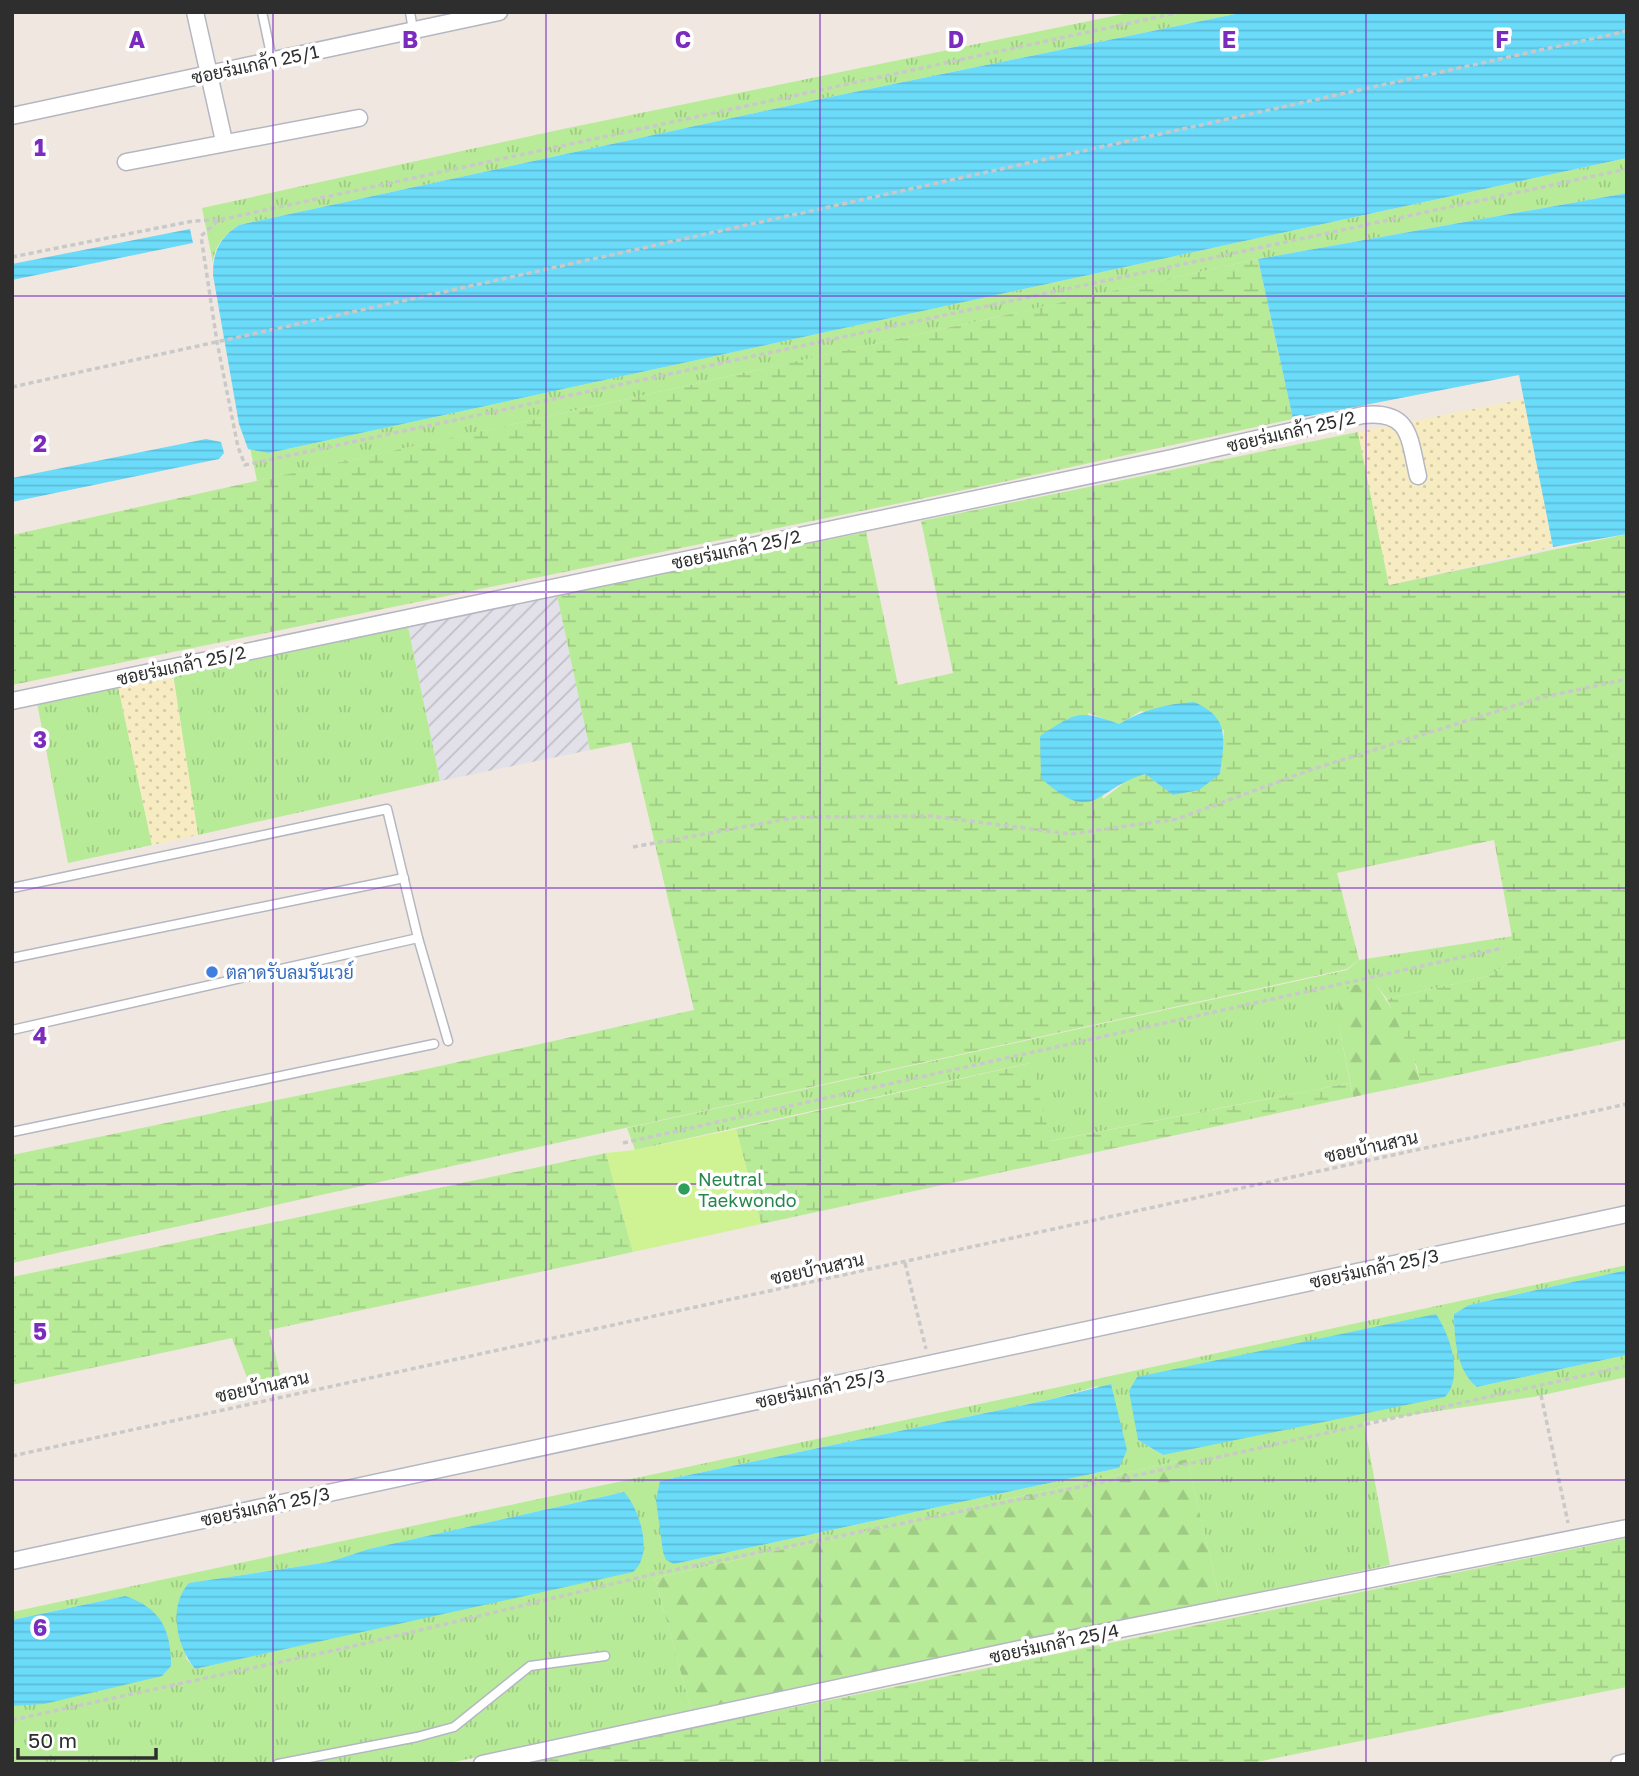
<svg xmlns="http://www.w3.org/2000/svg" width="1639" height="1776" font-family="'Golos Text',Sarabun,sans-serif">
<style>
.industrial{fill:url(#industrial-furrows)}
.grass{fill:url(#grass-tufts);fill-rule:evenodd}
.forest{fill:url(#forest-firs)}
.wetland{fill:url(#wetland-marsh);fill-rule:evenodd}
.sand{fill:url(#sand-dots)}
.pitch{fill:#cff393}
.water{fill:url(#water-rules)}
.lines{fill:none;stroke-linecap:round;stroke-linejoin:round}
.lane-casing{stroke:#b4b7c2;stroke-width:11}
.street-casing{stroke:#b4b7c2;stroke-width:19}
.path{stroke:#c9c9c9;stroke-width:3.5;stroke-dasharray:5 3.5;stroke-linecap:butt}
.lane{stroke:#fff;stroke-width:8}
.street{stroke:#fff;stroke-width:16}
.grid{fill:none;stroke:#7b2cbf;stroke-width:2;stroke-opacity:0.55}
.shop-dot{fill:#3f7fe0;stroke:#fff;stroke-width:2.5}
.leisure-dot{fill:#2e9e5b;stroke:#fff;stroke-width:2.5}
.labels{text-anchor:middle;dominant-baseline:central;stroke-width:7;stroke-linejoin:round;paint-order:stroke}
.street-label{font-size:18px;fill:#2e2e2e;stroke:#fff}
.shop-label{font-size:18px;fill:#366cbe;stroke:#fff;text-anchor:start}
.leisure-label{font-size:18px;fill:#27864d;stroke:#fff;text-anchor:start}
.grid-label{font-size:23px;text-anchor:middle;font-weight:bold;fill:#7b2cbf;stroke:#fff;stroke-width:7;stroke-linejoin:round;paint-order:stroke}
</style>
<defs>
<pattern id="industrial-furrows" width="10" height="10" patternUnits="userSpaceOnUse" patternTransform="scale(1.75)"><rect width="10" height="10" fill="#e2e0e8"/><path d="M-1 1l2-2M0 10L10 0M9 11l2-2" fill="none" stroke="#c2c0c7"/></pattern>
<pattern id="grass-tufts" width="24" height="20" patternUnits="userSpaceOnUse" patternTransform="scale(1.75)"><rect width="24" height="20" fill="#b8eb98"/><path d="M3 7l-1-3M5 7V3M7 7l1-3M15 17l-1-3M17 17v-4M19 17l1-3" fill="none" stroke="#9eca83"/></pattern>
<pattern id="forest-firs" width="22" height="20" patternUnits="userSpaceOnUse" patternTransform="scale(1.75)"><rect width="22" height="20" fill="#b8eb98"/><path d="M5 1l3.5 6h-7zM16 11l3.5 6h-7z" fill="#9eca83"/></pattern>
<pattern id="wetland-marsh" width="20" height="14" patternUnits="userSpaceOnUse" patternTransform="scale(1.75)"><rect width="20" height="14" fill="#b8eb98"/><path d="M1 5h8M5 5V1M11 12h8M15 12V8" fill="none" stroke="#9eca83"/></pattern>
<pattern id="sand-dots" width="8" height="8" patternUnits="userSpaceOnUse" patternTransform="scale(1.75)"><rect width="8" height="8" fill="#f7ecc1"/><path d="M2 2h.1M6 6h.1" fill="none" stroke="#d4cba6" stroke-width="1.8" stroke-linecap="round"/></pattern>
<pattern id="water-rules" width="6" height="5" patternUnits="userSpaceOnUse" patternTransform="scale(1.75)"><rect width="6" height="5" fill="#6bdbfa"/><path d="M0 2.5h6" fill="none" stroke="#5dbcd7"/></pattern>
</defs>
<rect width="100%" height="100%" fill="#f0e8e0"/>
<!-- industrial -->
<polygon class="industrial" points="557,595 590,750 440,781 408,627"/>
<!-- grass -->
<g class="grass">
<path d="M 1133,12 L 1245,12 L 801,103 L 239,225 C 225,234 214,246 213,263 L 202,208 L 563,129 Z"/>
<polygon points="1627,158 1627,193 1258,259 257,481 250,448 269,453"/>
<polygon points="408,627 440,781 198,835 173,675"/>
<polygon points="118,686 152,845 68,863 37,703"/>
<polygon points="1513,936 1516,958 1489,976 1387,999 1375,984 1339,1025 1350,1083 1050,1141 1030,1063 635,1150 627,1128 1347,970 1359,960"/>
<path d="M 1627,1265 L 1627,1270 L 1469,1305 L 1454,1314 C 1454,1342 1460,1365 1477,1387 L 1627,1355 L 1627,1377 L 1533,1397 L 1364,1422 L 1390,1565 L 1220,1600 L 1187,1459 L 655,1578 L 692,1713 L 444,1764 L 12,1764 L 12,1706 L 125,1596 L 12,1620 L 12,1612 ZM 1435,1314 L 1163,1455 L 1138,1440 ZM 1098,1386 L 1119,1468 L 674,1564 L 660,1481 L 1048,1400 ZM 624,1492 L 429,1616 L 195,1669 L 186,1658 L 190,1583 L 329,1562 L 370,1549 Z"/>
</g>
<!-- forest -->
<g class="forest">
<path d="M 1375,984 C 1396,1011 1413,1049 1420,1083 L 1353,1097 L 1339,1025 L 1338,1001 L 1351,985 Z"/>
<polygon points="1187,1459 1220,1600 692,1713 655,1578"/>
</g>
<!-- wetland -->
<g class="wetland">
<polygon points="1258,259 1293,419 998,483 12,685 12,535"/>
<path d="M 1358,432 L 1389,585 L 1627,534 L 1627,1039 L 1420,1083 L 1417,1067 L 1387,999 L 1489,976 L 1516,958 L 1494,840 L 1337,873 L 1359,960 L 1347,969 L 12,1263 L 12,1155 L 431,1068 L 694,1010 L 631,742 L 590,750 L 557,595 L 866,532 L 898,685 L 953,673 L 921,521 ZM 1141,711 L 1224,730 L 1220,774 L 1174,795 L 1145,774 L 1129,779 L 1103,799 L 1088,713 L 1119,724 Z"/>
<polygon points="1031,1063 1051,1141 1350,1083 1353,1097 761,1224 736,1129"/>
<polygon points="606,1153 633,1252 269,1330 284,1390 254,1396 232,1338 12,1385 12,1277"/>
<polygon points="1627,1538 1627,1687 1247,1764 514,1764"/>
</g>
<!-- sand -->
<g class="sand">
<polygon points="1524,399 1553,547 1389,585 1358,432"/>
<polygon points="173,675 198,835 152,845 118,686"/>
</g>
<!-- pitch -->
<polygon class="pitch" points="736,1129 761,1224 633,1252 606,1153 635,1150"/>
<!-- water -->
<g class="water">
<path d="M 1245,12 L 1627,12 L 1627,158 L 269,453 L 248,449 L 239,424 L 213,275 C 213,252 219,238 239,225 L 801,103 Z"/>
<polygon points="1627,193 1627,534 1553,547 1519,375 1293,419 1258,259"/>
<polygon points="190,229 193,243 12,280 12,264"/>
<polygon points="206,439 221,442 224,453 219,459 12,502 12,478"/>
<path d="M 1194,702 C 1231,718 1224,740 1220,774 L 1199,790 L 1173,795 L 1145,774 C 1094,789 1095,827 1041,778 L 1040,736 C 1076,713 1078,709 1119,724 C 1143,710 1165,704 1194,702 Z"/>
<path d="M 1627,1270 L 1627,1355 L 1477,1387 C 1457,1372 1454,1338 1454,1314 L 1469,1305 Z"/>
<path d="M 1436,1314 C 1450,1335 1464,1376 1445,1397 L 1163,1455 L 1138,1440 L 1129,1391 L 1137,1377 Z"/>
<polygon points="1111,1384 1127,1450 1119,1468 674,1564 666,1560 663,1552 656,1500 660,1481 1048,1400"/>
<path d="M 624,1492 C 640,1509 654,1555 633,1572 L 195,1669 C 176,1645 168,1606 189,1583 L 329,1562 L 369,1549 Z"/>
<path d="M 125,1596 C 161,1608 171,1630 171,1666 L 162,1676 L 44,1704 L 12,1706 L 12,1620 Z"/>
</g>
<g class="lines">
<!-- lane casing -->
<g class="lane-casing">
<g id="lane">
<polyline points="262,12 272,59"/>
<polyline points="410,12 413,30"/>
<polyline points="12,888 387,809 418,938"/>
<polyline points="12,958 404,878"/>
<polyline points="12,1030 418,938 448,1041"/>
<polyline points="12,1132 434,1044"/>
<polyline points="278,1764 417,1737 454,1727 530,1666 605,1656"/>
</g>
</g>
<!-- street casing -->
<g class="street-casing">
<g id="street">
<polyline points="195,12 224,141"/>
<polyline points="12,116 499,12"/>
<polyline points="126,162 359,118"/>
<path d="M 12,701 L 1172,458 L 1363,415 C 1411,410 1409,438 1418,476"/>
<polyline points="12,1561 1627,1214"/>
<polyline points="482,1764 1015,1650 1627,1528"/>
<polyline points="1619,1764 1627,1762"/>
</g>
</g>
<!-- path -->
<g class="path">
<polyline points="1181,12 219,220 201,236 217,342 238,447 245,465 1627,169"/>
<polyline points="12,257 193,221 217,220"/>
<polyline points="12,387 1627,31"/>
<polyline points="633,847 798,817 931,816 1070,834 1177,819 1313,769 1539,698 1627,679"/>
<polyline points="623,1143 1503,948"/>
<polyline points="905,1263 926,1349"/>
<polyline points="1541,1395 1568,1523"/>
<polyline points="12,1456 1627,1104"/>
<polyline points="12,1720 354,1646 654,1574 1138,1475 1627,1366"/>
</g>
<!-- lane -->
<use href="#lane" class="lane"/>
<!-- street -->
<use href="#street" class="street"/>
</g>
<!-- grid -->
<path class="grid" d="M 273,12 L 273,1764M 546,12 L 546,1764M 820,12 L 820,1764M 1093,12 L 1093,1764M 1366,12 L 1366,1764M 12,296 L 1627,296M 12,592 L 1627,592M 12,888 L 1627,888M 12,1184 L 1627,1184M 12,1480 L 1627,1480"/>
<!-- markers -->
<circle class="shop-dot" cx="212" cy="972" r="7"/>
<circle class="leisure-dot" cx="684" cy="1189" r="7"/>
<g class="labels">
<!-- street labels -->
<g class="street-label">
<text transform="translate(255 64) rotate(-12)">ซอยร่มเกล้า 25/1</text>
<text transform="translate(1291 431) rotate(-13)">ซอยร่มเกล้า 25/2</text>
<text transform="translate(736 549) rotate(-12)">ซอยร่มเกล้า 25/2</text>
<text transform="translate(181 665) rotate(-12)">ซอยร่มเกล้า 25/2</text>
<text transform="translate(1371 1146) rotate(-12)">ซอยบ้านสวน</text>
<text transform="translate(817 1268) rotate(-12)">ซอยบ้านสวน</text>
<text transform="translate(1374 1268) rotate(-12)">ซอยร่มเกล้า 25/3</text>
<text transform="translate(262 1386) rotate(-12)">ซอยบ้านสวน</text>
<text transform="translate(820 1388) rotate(-12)">ซอยร่มเกล้า 25/3</text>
<text transform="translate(265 1506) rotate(-12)">ซอยร่มเกล้า 25/3</text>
<text transform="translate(1054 1643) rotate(-12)">ซอยร่มเกล้า 25/4</text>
</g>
<!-- shop labels -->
<g class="shop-label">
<text x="226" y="972">ตลาดรับลมรันเวย์</text>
</g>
<!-- leisure labels -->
<g class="leisure-label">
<text x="698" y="1179">Neutral<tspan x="698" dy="21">Taekwondo</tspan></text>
</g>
</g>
<g class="grid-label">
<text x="137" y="48">A</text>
<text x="410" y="48">B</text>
<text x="683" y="48">C</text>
<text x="956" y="48">D</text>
<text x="1229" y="48">E</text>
<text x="1502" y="48">F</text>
<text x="40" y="156">1</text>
<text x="40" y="452">2</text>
<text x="40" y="748">3</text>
<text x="40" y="1044">4</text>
<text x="40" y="1340">5</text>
<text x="40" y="1636">6</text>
</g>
<!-- border -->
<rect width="1639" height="1776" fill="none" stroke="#2e2e2e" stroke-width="28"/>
<!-- scale -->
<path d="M18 1748v10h138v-10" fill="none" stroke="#2e2e2e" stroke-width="3.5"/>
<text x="28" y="1748" font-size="21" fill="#2e2e2e" stroke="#ffffff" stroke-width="5" paint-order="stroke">50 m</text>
</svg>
